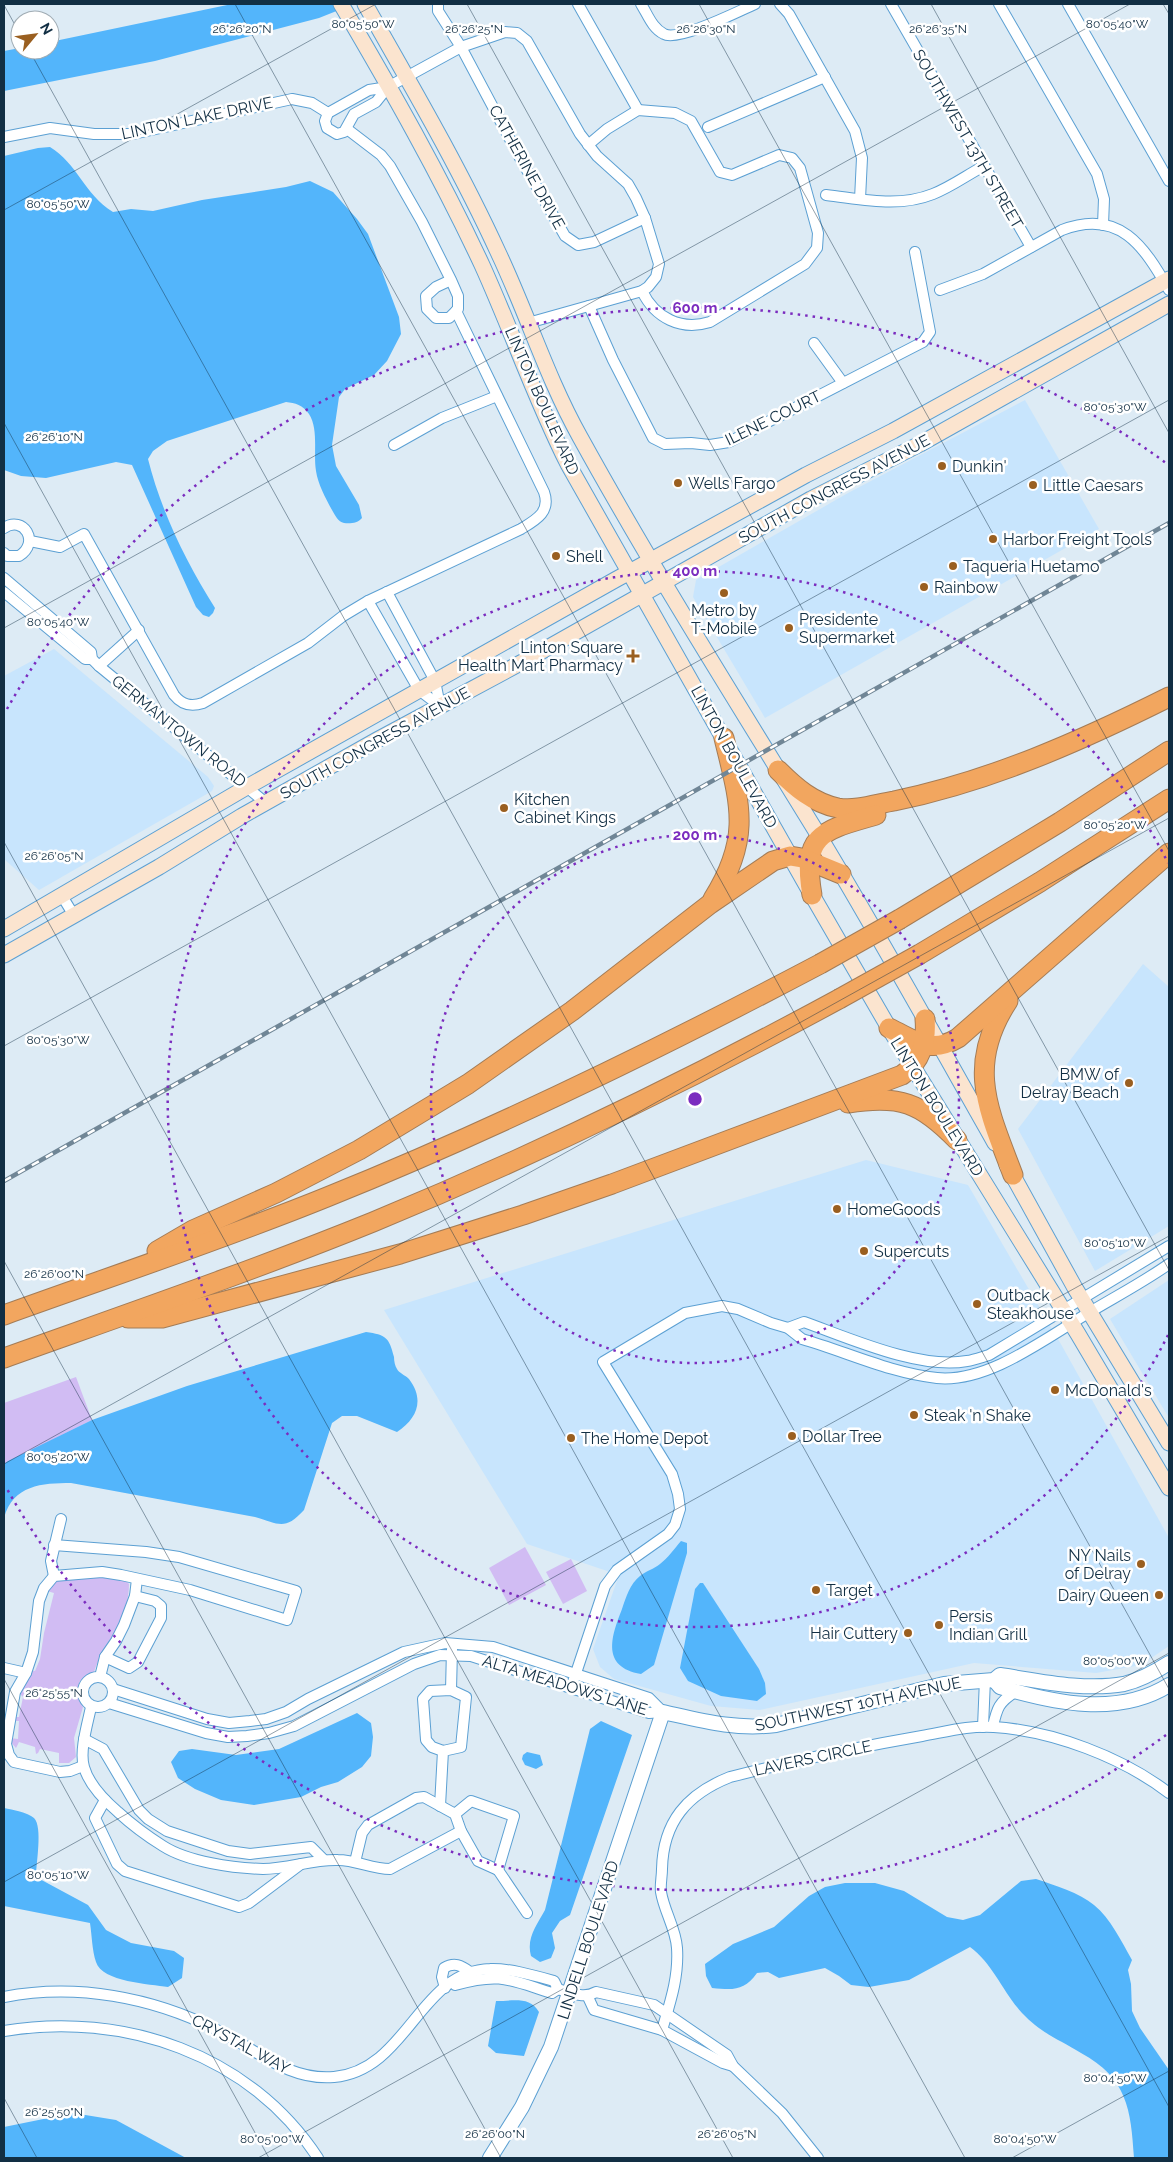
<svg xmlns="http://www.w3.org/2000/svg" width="1173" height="2162" font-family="Raleway,sans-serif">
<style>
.built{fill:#c8e5fd}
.green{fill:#d1bcf3}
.water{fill:#53b5fb}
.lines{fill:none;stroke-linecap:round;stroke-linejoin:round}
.minor-casing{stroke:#5ca0d3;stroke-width:12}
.tertiary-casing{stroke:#5ca0d3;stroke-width:16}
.secondary-casing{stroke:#5ca0d3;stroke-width:17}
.motorway-casing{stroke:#a47c56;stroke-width:21}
.minor{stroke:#fff;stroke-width:10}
.tertiary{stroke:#fff;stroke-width:14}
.secondary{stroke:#fbe4cf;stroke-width:15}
.motorway{stroke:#f2a65f;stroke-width:19}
.rail-casing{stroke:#708696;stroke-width:4.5}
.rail{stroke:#fff;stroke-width:2.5;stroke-dasharray:8;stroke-linecap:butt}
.motorway-bridge-casing{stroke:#a47c56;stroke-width:21;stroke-linecap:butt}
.motorway-bridge{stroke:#f2a65f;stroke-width:19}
.ticks{fill:none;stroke:#122f44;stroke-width:1;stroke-opacity:0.45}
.ring{fill:none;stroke:#7b2cbf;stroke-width:2.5;stroke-dasharray:2.5 5}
.poi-dot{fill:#9a5f20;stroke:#fff;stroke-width:2}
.labels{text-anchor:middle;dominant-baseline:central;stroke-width:5;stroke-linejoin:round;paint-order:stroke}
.street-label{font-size:16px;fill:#122f44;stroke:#fff}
.poi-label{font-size:16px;fill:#122f44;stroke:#fff;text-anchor:start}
.ticks-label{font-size:12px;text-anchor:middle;fill:#122f44;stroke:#fff;stroke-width:5;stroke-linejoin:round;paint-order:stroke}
.centre{fill:#7b2cbf;stroke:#fff;stroke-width:2.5}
.ring-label{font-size:15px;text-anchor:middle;font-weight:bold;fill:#7b2cbf;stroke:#fff;stroke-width:5;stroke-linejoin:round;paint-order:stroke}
</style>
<rect width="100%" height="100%" fill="#ddebf5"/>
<!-- built -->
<g class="built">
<polygon points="1025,400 1099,529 765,718 693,597 696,580 848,493"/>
<polygon points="54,649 208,777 214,786 212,791 39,890 4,859 4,676"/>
<polygon points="1143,964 1169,987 1169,1226 1095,1271 1018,1129"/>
<polygon points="866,1160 968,1185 1062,1346 1169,1538 1169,1646 1141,1665 1096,1673 974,1663 760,1710 711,1706 614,1679 600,1667 593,1649 619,1575 527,1544 384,1310"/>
<polygon points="1169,1280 1169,1418 1110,1319"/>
</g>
<!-- green -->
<g class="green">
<polygon points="76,1377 92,1420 4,1464 4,1403"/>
<polygon points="525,1547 546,1585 509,1605 489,1568"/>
<polygon points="571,1559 587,1591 563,1604 546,1572"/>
<path d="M 110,1576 L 125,1580 L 129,1584 C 129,1599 124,1616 117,1630 C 109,1645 99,1655 94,1672 C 91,1675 86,1676 83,1678 C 74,1686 78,1700 83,1707 L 74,1738 L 76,1757 L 69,1763 L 59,1763 L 59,1753 L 40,1749 L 38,1753 L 36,1754 L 35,1747 L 19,1742 L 16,1748 L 10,1741 L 10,1738 L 18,1739 L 19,1721 L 13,1721 L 13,1717 L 19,1717 L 23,1697 L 19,1693 L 30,1670 L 35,1671 L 40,1659 L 44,1633 L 54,1593 L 47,1591 L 56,1579 Z"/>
</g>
<!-- water -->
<g class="water">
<polygon points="232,4 354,4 319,18 155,61 4,91 4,51 20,48 20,50 50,50 50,42"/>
<path d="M 50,147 C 77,163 84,194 113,212 L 131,209 L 153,211 L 202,200 L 286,187 L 310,181 L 333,192 L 357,219 L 368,234 L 399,317 L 401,334 L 387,361 L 374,375 L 345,389 L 339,397 L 332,445 L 336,466 L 359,505 L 362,518 C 358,523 350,524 344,523 C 338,522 335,515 332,510 C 325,497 318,484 316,471 C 313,453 319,430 309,414 C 303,405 295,403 286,402 L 167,441 L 153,451 L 148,459 C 161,511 186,562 215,608 L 213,613 L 209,617 L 203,615 L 196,607 L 132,465 L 116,462 L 46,478 L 21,476 L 4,470 L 4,156 L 38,148 Z"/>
<path d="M 366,1332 C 386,1335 389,1337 394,1357 C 394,1361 395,1366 397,1369 C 399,1373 405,1375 409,1379 C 425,1400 417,1419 397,1432 L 357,1416 L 342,1416 L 332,1423 L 304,1510 C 285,1531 279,1524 255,1517 L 71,1483 C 42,1483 13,1485 4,1518 L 4,1464 L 8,1461 L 92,1420 L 187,1386 Z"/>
<path d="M 681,1541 L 687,1543 L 687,1553 L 654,1665 L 641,1674 C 601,1667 611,1637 622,1609 C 626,1597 630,1584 640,1576 C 646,1571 654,1569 660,1564 C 668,1558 674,1549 681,1541 Z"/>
<polygon points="700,1583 703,1583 759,1669 765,1683 766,1694 757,1701 721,1696 688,1681 680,1668 695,1589"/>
<polygon points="357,1713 371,1723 373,1737 371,1756 362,1767 338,1782 321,1787 301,1797 254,1805 221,1800 195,1789 178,1778 171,1762 179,1751 192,1749 236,1755 279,1749"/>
<path d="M 601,1721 L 632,1735 L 570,1915 L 560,1921 L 552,1933 L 555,1948 L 551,1958 L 540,1962 L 531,1956 C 526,1938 537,1925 545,1910 L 590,1729 Z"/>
<polygon points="527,1752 540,1755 543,1765 536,1769 525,1765 522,1759 523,1755"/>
<path d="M 4,1808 C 13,1810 27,1812 34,1818 C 43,1827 36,1864 36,1877 L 88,1905 L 106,1930 L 131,1943 L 174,1951 L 184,1958 L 182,1978 L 168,1987 C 150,1984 102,1982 96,1962 C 92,1950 92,1936 90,1923 L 4,1906 Z"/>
<path d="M 1036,1879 C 1054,1885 1080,1893 1094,1905 C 1111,1919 1121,1941 1132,1960 L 1128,1970 L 1131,1984 L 1132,2011 L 1140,2028 L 1169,2070 L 1169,2158 L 1134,2158 C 1131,2109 1127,2078 1081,2053 C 1058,2039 1041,2033 1022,2013 C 1003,1992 993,1964 970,1947 L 909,1980 L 869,1987 L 851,1985 L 839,1976 L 825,1968 L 779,1978 L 768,1972 L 757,1973 C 744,1991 734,1990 712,1988 L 706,1976 L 705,1964 L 733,1944 L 774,1927 L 809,1896 L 825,1887 L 845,1883 L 875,1883 L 904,1891 L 947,1917 L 963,1920 L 980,1915 L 1021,1881 Z"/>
<path d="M 496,2001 C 513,2001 530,1996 539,2012 L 524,2056 L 496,2053 L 488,2046 Z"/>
<polygon points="73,2113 116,2120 186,2158 4,2158 4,2127"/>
</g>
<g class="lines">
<!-- minor casing -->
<g class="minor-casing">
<g id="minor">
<polyline points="438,4 438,11 461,47 520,158 565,236 578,245 594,242 645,218"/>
<polyline points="578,4 638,110"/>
<path d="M 641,4 C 648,15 652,28 664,34 C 678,42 739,11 755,4"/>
<polyline points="780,4 789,14 855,131 862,158 860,199"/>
<polyline points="891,4 1031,247"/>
<polyline points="999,4 1097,174 1104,199 1103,225"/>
<polyline points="1068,4 1169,181"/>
<polyline points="388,87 369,90 328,113 325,121 327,128 337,134 344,132 354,114 376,102 388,87 461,47 505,32 517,33 527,41 580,134 597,156 628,184 636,198 645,218 659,264 656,277 648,287 642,291 528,323"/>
<polyline points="708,127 825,77"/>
<polyline points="347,129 381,155 390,166 422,222 451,280 458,296 458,309 449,318 436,318 427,309 426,296 436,287 451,280"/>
<polyline points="4,137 50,128 94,134 133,134 292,99 312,103 328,113"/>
<path d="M 588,145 L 607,129 L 638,110 L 675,113 L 691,121 L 720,172 L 732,175 L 779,155 L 792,158 L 800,168 L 818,233 L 817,248 L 805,264 L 710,322 C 681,331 655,318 642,291"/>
<path d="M 826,195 C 862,199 898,208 933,194 C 951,187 967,175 984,166"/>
<path d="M 940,290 L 983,274 L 1062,230 C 1119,208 1144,246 1169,290"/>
<polyline points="589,306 613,360 653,438 665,444 691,443 710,445 729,442 923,342 930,332 915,252"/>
<polyline points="814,343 843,383"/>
<polyline points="394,445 442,418 497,396"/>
<path d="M 4,528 C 23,515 41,542 19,556 L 7,556 L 4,553"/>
<path d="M 30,541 L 60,547 L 84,534 L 174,695 C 182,705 191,707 203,703 L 308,643 L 343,616 L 368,601 L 521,529 C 536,520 551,512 544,492 L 456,311"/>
<polyline points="4,578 91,652 92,659 99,666 266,803"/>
<polyline points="4,592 85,659 92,659"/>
<polyline points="387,592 435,681 440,706"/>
<polyline points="368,601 419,690 440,706"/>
<polyline points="99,666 139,630"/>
<polyline points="62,896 73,914"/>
<path d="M 788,1328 L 804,1322 C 849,1338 920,1370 967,1361 C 974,1360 982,1357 989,1355 L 1169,1246"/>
<polyline points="54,1545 146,1552 179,1557 296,1591 287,1620 190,1590 121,1575 102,1572 54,1576 44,1588 39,1601 33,1652 26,1673 15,1692 6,1744 9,1755 14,1762 60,1772 70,1771 83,1766"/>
<polyline points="54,1576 51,1561 61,1519"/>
<polyline points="105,1657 129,1668 138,1662 161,1618 161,1606 155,1601 135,1596"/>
<polyline points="4,1668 26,1673"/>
<circle cx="98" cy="1692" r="15"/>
<polyline points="100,1677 105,1657 116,1641 124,1625 135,1596 137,1579"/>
<path d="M 571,1688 L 605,1586 L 617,1570 L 668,1534 L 675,1525 L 680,1509 L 678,1494 L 672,1474 L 603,1362 L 685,1313 L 722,1306 L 738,1309 L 771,1323 L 788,1328 L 802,1339 C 847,1352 890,1373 937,1378 C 987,1383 1043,1340 1085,1315 C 1113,1298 1142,1283 1169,1264"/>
<polyline points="113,1689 207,1719 229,1723 250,1721 266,1719 286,1712 308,1699 404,1652 445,1643 493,1647 649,1698 663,1712"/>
<polyline points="451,1690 452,1649"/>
<polyline points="109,1703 206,1733 228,1737 247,1736 269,1733 294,1726 414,1664 440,1655 471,1656 649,1713 663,1712"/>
<path d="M 91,1707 C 88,1722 79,1751 84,1767 C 89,1785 104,1800 118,1812 C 131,1824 147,1836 163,1846 C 188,1862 233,1868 263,1869 C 288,1869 313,1859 338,1860 C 356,1860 372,1869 390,1869 L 461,1831"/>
<path d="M 993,1726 C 997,1708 999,1702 1015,1692"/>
<polyline points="983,1727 985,1679"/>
<polyline points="84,1739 103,1749 139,1810 148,1819 167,1831 228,1851 250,1854 311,1847 324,1860"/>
<polyline points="105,1800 95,1818 117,1864 125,1871 239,1907 249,1903 301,1864"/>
<polyline points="440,1806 443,1751 432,1747 426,1740 423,1699 430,1691 451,1690 466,1697 461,1747 443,1751"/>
<polyline points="355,1862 362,1833 368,1825 416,1798 424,1797 455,1814 461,1831 478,1861 498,1870 514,1816 471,1801 455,1814"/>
<polyline points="498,1870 527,1913"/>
<path d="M 455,1985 C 501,1972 510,1980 552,1993 L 558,1989"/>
<path d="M 445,1988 L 442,1977 L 444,1968 C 454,1962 461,1965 470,1972"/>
<path d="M 4,1997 C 76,1983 152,1997 217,2030 C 256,2049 288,2081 334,2077 C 408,2070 419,1971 490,1969 C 508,1968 536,1976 554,1981 L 558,1989 C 571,1993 584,1999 596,1992 L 654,2005 L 727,2055 L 733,2066 L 782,2113 L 818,2158"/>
<polyline points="588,1997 594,2010 662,2030 723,2063 733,2066"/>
<path d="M 662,2030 C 670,2003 679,1977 677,1948 C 676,1929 664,1911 661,1892 C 660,1885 662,1877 662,1869 C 663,1822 687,1794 730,1777 C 793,1761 858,1747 922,1736 C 945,1732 970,1725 994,1727 C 1053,1731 1122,1757 1169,1793"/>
<path d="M 4,2031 C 123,2011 250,2054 318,2158"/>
</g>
</g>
<!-- tertiary casing -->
<g class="tertiary-casing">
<g id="tertiary">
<path d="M 994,1680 L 1000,1687 C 1054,1703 1118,1717 1169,1685"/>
<path d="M 490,2158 L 522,2107 L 551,2047 L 663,1712 C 703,1721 735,1730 776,1725 L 944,1684 L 994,1680 L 1000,1675 C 1040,1681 1084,1691 1124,1684 C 1140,1680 1155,1672 1169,1663"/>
</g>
</g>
<!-- secondary casing -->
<g class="secondary-casing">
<g id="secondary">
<path d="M 341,4 C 391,89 440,175 482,265 C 512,331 535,399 568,464 L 812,895 L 889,1028 L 1078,1334 L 1169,1488"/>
<path d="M 365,4 C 411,85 459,167 498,252 C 527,313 547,378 580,437 C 655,573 738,704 819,836 C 880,937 937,1041 995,1143"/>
<polyline points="4,929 247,787 615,580 806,475 893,431 1169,279"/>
<polyline points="4,955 159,867 242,816 377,740 528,659 811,499 920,444 1169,304"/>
<polyline points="1007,1165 1075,1288 1169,1443"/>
</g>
</g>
<!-- motorway casing -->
<g class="motorway-casing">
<g id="motorway">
<path d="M 778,770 C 795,787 813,803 838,808 C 856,811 876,804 894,801 C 991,781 1081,741 1169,697"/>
<path d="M 812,895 C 801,833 824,830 876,815"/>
<path d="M 713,899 C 752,837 740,804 724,738"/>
<polyline points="900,919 1060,822 1169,751"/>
<polyline points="920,954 1040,882 1169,799"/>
<path d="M 1008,1001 C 965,1066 989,1111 1013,1175"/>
<path d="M 889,1028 C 915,1040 930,1055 958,1038 L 1169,853"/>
<path d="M 848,1103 C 900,1095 920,1102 957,1140"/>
<polyline points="157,1251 193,1230 276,1193 359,1150 468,1084 572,1011 710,904 773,861 790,856 802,858 841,874"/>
<path d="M 4,1315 C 112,1276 221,1240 327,1197 C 496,1129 659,1049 820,964"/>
<path d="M 128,1318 L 162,1318 L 400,1254 L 523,1215 L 612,1184 L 902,1075 C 921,1062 927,1041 925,1019"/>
<path d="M 4,1358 C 127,1314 252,1271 373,1222 C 533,1156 688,1081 839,999"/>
</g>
</g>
<!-- minor -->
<use href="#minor" class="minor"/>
<!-- tertiary -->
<use href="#tertiary" class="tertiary"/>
<!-- secondary -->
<use href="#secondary" class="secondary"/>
<!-- motorway -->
<use href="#motorway" class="motorway"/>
<!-- rail casing -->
<g class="rail-casing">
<polyline id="rail" points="4,1181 1169,523"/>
</g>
<!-- rail -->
<use href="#rail" class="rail"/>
<!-- motorway-bridge casing -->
<g class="motorway-bridge-casing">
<g id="motorway-bridge">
<polyline points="820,964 900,919"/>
<polyline points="839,999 920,954"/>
</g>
</g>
<!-- motorway-bridge -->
<use href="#motorway-bridge" class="motorway-bridge"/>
</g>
<!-- ticks -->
<path class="ticks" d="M 235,4 L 1169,1689M 467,4 L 1169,1270M 699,4 L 1169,851M 931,4 L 1169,433M 1163,4 L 1169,14M 4,5 L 20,34M 29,50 L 1169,2107M 4,210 L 376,4M 4,423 L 965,2158M 4,628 L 1130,4M 4,842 L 733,2158M 4,1046 L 1169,400M 4,1261 L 501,2158M 4,1464 L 1169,818M 4,1679 L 269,2158M 4,1882 L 1169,1236M 4,2098 L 37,2158M 258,2158 L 1169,1653M 1012,2158 L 1169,2071"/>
<!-- distance rings -->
<g class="ring">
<circle cx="695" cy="1099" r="264"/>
<path d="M1168 1335A528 528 0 1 1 1168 863"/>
<path d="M1166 1735A791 791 0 0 1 7 1489M7 709A791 791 0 0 1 1166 463"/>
</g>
<!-- markers -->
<g class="poi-dot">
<circle cx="942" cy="466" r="5"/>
<circle cx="678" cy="483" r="5"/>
<circle cx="1033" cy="485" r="5"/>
<circle cx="993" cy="539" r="5"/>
<circle cx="556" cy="556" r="5"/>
<circle cx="953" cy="566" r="5"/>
<circle cx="924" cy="587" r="5"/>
<circle cx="724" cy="593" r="5"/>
<circle cx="789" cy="628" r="5"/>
<path d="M630.5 648.5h5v5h5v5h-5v5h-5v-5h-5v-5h5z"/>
<circle cx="504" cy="808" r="5"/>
<circle cx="1129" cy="1083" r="5"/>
<circle cx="837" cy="1209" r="5"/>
<circle cx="864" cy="1251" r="5"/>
<circle cx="977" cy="1304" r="5"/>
<circle cx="1055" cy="1390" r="5"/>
<circle cx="914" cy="1415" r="5"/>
<circle cx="792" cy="1436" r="5"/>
<circle cx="571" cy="1438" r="5"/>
<circle cx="1141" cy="1564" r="5"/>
<circle cx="816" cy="1590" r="5"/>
<circle cx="1159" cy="1595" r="5"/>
<circle cx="939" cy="1625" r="5"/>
<circle cx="908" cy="1633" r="5"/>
</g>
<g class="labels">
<!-- street labels -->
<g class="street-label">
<text transform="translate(197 118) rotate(-12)">LINTON LAKE DRIVE</text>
<text transform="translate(968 139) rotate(60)">SOUTHWEST 13TH STREET</text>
<text transform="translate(527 167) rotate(61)">CATHERINE DRIVE</text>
<text transform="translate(542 401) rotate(66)">LINTON BOULEVARD</text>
<text transform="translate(773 418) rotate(-26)">ILENE COURT</text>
<text transform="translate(834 489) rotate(-28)">SOUTH CONGRESS AVENUE</text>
<text transform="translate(179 731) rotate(39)">GERMANTOWN ROAD</text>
<text transform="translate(375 743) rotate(-29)">SOUTH CONGRESS AVENUE</text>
<text transform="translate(734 757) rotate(61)">LINTON BOULEVARD</text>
<text transform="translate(937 1107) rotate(58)">LINTON BOULEVARD</text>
<text transform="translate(565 1685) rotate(17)">ALTA MEADOWS LANE</text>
<text transform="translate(858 1704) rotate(-12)">SOUTHWEST 10TH AVENUE</text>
<text transform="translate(813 1758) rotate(-12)">LAVERS CIRCLE</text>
<text transform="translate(588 1940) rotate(-72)">LINDELL BOULEVARD</text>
<text transform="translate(241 2044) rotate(28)">CRYSTAL WAY</text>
</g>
<!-- poi labels -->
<g class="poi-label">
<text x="952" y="466">Dunkin'</text>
<text x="688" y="483">Wells Fargo</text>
<text x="1043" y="485">Little Caesars</text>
<text x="1003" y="539">Harbor Freight Tools</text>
<text x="566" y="556">Shell</text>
<text x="963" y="566">Taqueria Huetamo</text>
<text x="934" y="587">Rainbow</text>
<text x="724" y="610" text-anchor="middle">Metro by<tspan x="724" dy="18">T-Mobile</tspan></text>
<text x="799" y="619">Presidente<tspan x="799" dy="18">Supermarket</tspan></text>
<text x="623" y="647" text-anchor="end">Linton Square<tspan x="623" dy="18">Health Mart Pharmacy</tspan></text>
<text x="514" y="799">Kitchen<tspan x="514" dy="18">Cabinet Kings</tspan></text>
<text x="1119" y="1074" text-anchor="end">BMW of<tspan x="1119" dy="18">Delray Beach</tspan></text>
<text x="847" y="1209">HomeGoods</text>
<text x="874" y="1251">Supercuts</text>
<text x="987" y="1295">Outback<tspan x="987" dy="18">Steakhouse</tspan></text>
<text x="1065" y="1390">McDonald's</text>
<text x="924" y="1415">Steak 'n Shake</text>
<text x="802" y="1436">Dollar Tree</text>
<text x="581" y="1438">The Home Depot</text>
<text x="1131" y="1555" text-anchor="end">NY Nails<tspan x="1131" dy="18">of Delray</tspan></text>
<text x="826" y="1590">Target</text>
<text x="1149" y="1595" text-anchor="end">Dairy Queen</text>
<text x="949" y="1616">Persis<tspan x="949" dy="18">Indian Grill</tspan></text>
<text x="898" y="1633" text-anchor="end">Hair Cuttery</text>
</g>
</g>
<g class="ticks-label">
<text x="363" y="28">80°05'50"W</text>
<text x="1117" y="28">80°05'40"W</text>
<text x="242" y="33">26°26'20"N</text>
<text x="474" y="33">26°26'25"N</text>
<text x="706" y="33">26°26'30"N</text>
<text x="938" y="33">26°26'35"N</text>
<text x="58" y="208">80°05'50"W</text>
<text x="1115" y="411">80°05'30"W</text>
<text x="54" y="441">26°26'10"N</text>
<text x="58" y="626">80°05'40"W</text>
<text x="1115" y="829">80°05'20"W</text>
<text x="54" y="860">26°26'05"N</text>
<text x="58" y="1044">80°05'30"W</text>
<text x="1115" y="1247">80°05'10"W</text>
<text x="54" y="1278">26°26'00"N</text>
<text x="58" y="1461">80°05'20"W</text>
<text x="1115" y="1665">80°05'00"W</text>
<text x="54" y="1697">26°25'55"N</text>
<text x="58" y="1879">80°05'10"W</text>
<text x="1115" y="2082">80°04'50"W</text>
<text x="54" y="2116">26°25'50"N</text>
<text x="495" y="2138">26°26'00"N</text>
<text x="727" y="2138">26°26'05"N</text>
<text x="272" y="2143">80°05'00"W</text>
<text x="1025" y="2143">80°04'50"W</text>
</g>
<circle cx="695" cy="1099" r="8" class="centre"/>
<g class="ring-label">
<text x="695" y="313">600 m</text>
<text x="695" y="576">400 m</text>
<text x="695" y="840">200 m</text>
</g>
<!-- border -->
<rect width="1173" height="2162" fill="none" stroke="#122f44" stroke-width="10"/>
<!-- north arrow -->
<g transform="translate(35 35) rotate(61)"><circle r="24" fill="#ffffff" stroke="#a0acb4"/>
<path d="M0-4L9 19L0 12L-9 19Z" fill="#9a5f20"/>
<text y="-8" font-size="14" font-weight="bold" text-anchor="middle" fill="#122f44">N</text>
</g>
</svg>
